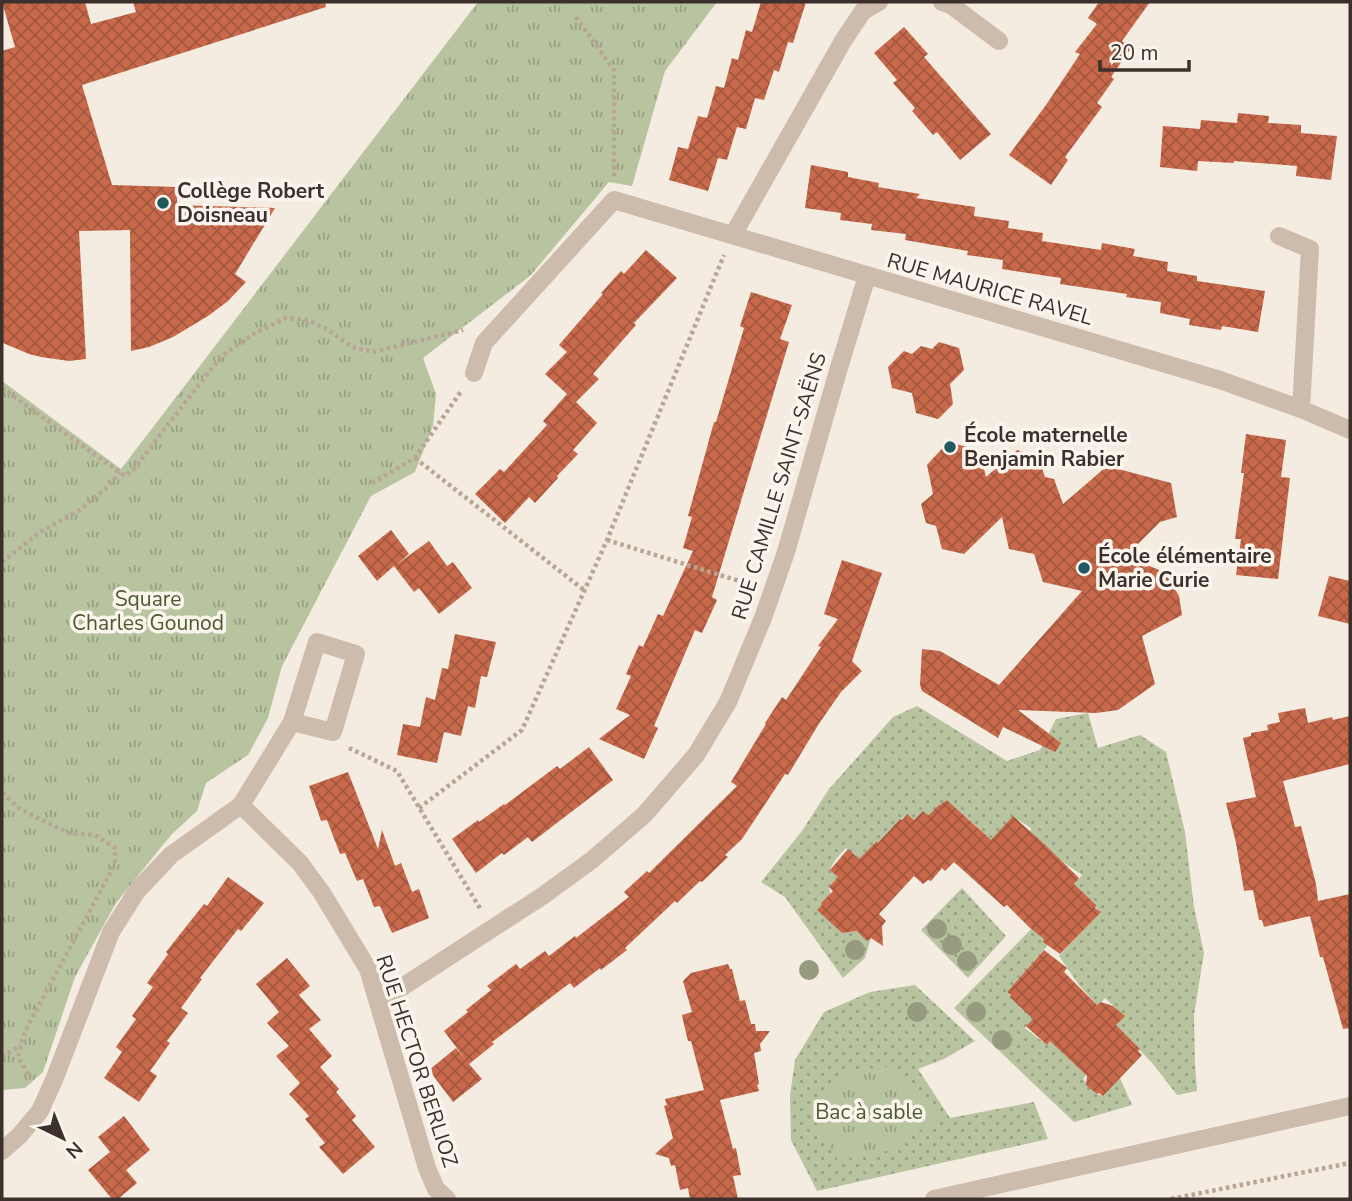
<svg xmlns="http://www.w3.org/2000/svg" width="1352" height="1201" font-family="'Nunito Sans',sans-serif">
<style>
.grass{fill:url(#grass-dots)}
.park{fill:url(#park-tufts)}
.building{fill:url(#building-cross-hatch)}
.lines{fill:none;stroke-linecap:round;stroke-linejoin:round}
.path{stroke:#b9a596;stroke-width:4.5;stroke-dasharray:3.5 3.5;stroke-linecap:butt}
.minor{stroke:#cdbbac;stroke-width:18}
.tree{fill:#969b7f}
.poi-dot{fill:#1f5a5e;stroke:#fbf5ee;stroke-width:2.5}
.labels{text-anchor:middle;dominant-baseline:central;stroke-width:7;stroke-linejoin:round;paint-order:stroke}
.poi-label{font-size:21px;font-weight:bold;fill:#3b302b;stroke:#fbf5ee;text-anchor:start}
.street-label{font-size:21px;fill:#3b302b;stroke:#fbf5ee}
.park-label{font-size:21px;fill:#4a5a2e;stroke:#fbf5ee}
</style>
<defs>
<pattern id="grass-dots" width="8" height="8" patternUnits="userSpaceOnUse" patternTransform="scale(1.75)"><rect width="8" height="8" fill="#b8c4a0"/><path d="M2 2h.1M6 6h.1" fill="none" stroke="#97a083" stroke-width="1.8" stroke-linecap="round"/></pattern>
<pattern id="park-tufts" width="24" height="20" patternUnits="userSpaceOnUse" patternTransform="scale(1.75)"><rect width="24" height="20" fill="#b8c4a0"/><path d="M3 7l-1-3M5 7V3M7 7l1-3M15 17l-1-3M17 17v-4M19 17l1-3" fill="none" stroke="#97a083"/></pattern>
<pattern id="building-cross-hatch" width="8" height="8" patternUnits="userSpaceOnUse" patternTransform="scale(1.75)"><rect width="8" height="8" fill="#c8694b"/><path d="M0 0l8 8M0 8l8-8" fill="none" stroke="#a4573f"/></pattern>
</defs>
<rect width="100%" height="100%" fill="#f4ebe1"/>
<!-- grass -->
<g class="grass">
<path d="M 917,706 L 1007,761 L 1040,750 L 1056,719 L 1088,713 L 1098,748 L 1140,735 L 1166,752 L 1185,832 L 1194,907 L 1204,953 L 1194,1015 L 1195,1064 L 1197,1091 L 1177,1095 L 1153,1064 L 1116,1025 L 1124,1016 L 1105,998 L 1098,1006 L 1079,985 L 1059,956 L 1100,912 L 1074,884 L 1082,875 L 1030,840 L 1031,828 L 1018,820 L 981,850 L 978,828 L 947,800 L 929,817 L 914,820 L 907,814 C 889,830 889,832 893,856 L 877,841 L 859,859 L 846,848 L 836,859 L 830,869 L 838,877 L 829,887 L 831,896 L 818,910 L 842,933 L 857,931 L 871,938 L 865,958 L 843,978 L 785,897 L 761,882 L 802,831 L 829,789 L 893,717 Z"/>
<polygon points="962,888 1006,936 968,978 921,930"/>
<polygon points="1036,924 1048,945 1007,992 1033,1019 1025,1028 1047,1045 1050,1041 1086,1075 1083,1079 1097,1094 1103,1096 1120,1078 1132,1105 1074,1122 954,1008"/>
<polygon points="915,985 975,1041 944,1059 918,1069 950,1118 1034,1102 1048,1139 817,1191 791,1140 790,1095 795,1060 824,1012 870,992"/>
</g>
<!-- park -->
<g class="park">
<polygon points="478,2 717,2 665,71 632,186 609,182 530,276 423,358 436,394 433,426 415,472 371,496 282,666 268,718 248,755 206,783 197,811 171,835 116,903 75,977 43,1072 25,1088 2,1090 2,381 121,469"/>
<polygon points="887,1067 919,1093 938,1119 887,1151 838,1160 819,1127 829,1091 841,1071"/>
</g>
<!-- building -->
<g class="building">
<polygon points="2,2 85,2 91,24 136,12 133,2 325,2 326,7 82,85 112,185 177,187 177,205 275,208 235,274 246,282 228,301 208,316 173,337 149,347 131,351 130,230 79,231 86,359 69,361 41,357 29,354 3,343 2,51 15,47"/>
<polygon points="761,2 806,2 793,43 788,42 779,72 774,70 764,100 755,98 746,129 737,127 727,160 718,158 708,191 669,180 678,147 688,149 698,116 707,118 716,86 724,88 732,58 738,60 746,30 752,32"/>
<polygon points="1099,2 1150,2 1122,41 1131,48 1111,77 1114,79 1097,103 1102,107 1065,157 1068,160 1051,185 1009,155 1046,105 1080,54 1075,52 1097,24 1088,18"/>
<polygon points="904,27 928,54 924,57 991,134 960,160 937,132 933,135 912,111 915,108 893,83 897,80 874,53"/>
<polygon points="1238,113 1269,116 1268,123 1301,125 1301,133 1337,136 1331,180 1296,176 1297,166 1234,161 1234,163 1198,161 1197,171 1160,167 1163,126 1200,129 1201,120 1237,123"/>
<polygon points="811,165 848,172 848,177 879,183 878,187 920,194 916,198 975,207 974,216 1009,221 1008,228 1043,233 1042,241 1101,250 1102,243 1135,249 1133,256 1168,262 1167,271 1197,276 1197,281 1265,291 1258,332 1222,326 1221,330 1189,325 1190,319 1160,313 1161,302 1126,297 1127,294 1060,284 1061,278 1002,269 1003,260 967,255 968,251 905,240 906,234 871,230 872,224 840,220 841,213 805,208"/>
<polygon points="646,250 677,278 634,323 636,325 593,374 599,379 576,402 597,423 573,450 578,454 557,476 558,478 535,503 529,497 505,523 475,494 500,469 504,472 547,425 543,421 567,394 545,374 567,352 559,345 603,294 601,293 621,271 624,274"/>
<polygon points="751,292 792,305 780,339 789,342 712,597 717,600 702,633 695,630 654,726 658,728 644,759 599,739 630,715 616,709 631,676 626,674 639,645 643,647 658,614 663,616 693,551 683,548 692,517 688,516 714,422 716,422 744,328 740,326"/>
<polygon points="939,342 959,348 964,370 950,384 953,404 938,419 916,413 912,393 892,388 888,367 904,351 912,354 921,346 932,349"/>
<polygon points="1246,434 1286,440 1281,477 1290,478 1278,579 1236,575 1241,539 1235,539 1244,473 1241,473"/>
<polygon points="948,442 979,450 986,477 1017,450 1038,456 1045,477 1054,479 1063,504 1107,466 1171,483 1177,517 1160,522 1126,556 1159,570 1169,579 1179,596 1182,615 1142,636 1155,684 1118,710 1096,713 1018,710 1061,743 1055,752 1003,727 998,738 922,691 920,685 922,649 940,651 999,685 1082,591 1043,582 1034,554 1009,549 1002,517 964,554 942,549 936,526 926,523 921,504 933,494 927,465"/>
<polygon points="391,530 409,554 396,565 429,541 447,566 453,562 472,588 439,614 419,588 414,592 394,566 377,581 358,556"/>
<polygon points="842,560 882,573 852,661 862,671 841,692 820,722 788,775 785,774 742,839 725,855 728,857 702,882 700,881 677,903 675,901 625,948 627,950 601,970 600,968 574,988 570,983 492,1042 494,1044 469,1064 482,1079 453,1102 429,1070 456,1048 466,1060 444,1031 468,1012 466,1010 491,990 487,986 516,964 520,969 545,951 549,956 575,936 576,938 629,897 624,892 647,871 649,873 737,786 731,782 766,724 765,723 782,697 786,700 821,647 818,646 838,619 824,614"/>
<polygon points="1329,576 1350,581 1350,624 1318,616"/>
<polygon points="455,634 496,642 487,677 481,676 475,708 468,706 461,736 444,732 437,763 397,755 403,724 420,727 426,697 435,700 442,668 448,669"/>
<polygon points="1305,708 1308,723 1332,717 1333,720 1350,716 1350,764 1283,781 1295,827 1301,826 1316,884 1318,901 1350,894 1350,1028 1343,1029 1323,957 1320,957 1310,916 1264,927 1262,920 1259,920 1253,890 1244,891 1236,843 1226,803 1256,797 1243,738 1251,736 1251,733 1268,730 1267,725 1280,722 1278,713"/>
<polygon points="589,747 613,780 532,842 528,837 504,855 502,853 476,873 452,839 478,820 479,822 504,804 505,805 557,766 560,769"/>
<polygon points="348,772 378,849 382,830 395,866 401,863 412,892 419,889 429,918 392,933 380,906 374,907 363,879 357,881 345,853 340,854 327,820 321,821 309,786"/>
<polygon points="947,800 991,840 1013,816 1042,842 1079,878 1074,884 1096,905 1095,908 1101,912 1060,954 1043,942 1044,939 1029,927 1007,905 1004,907 954,862 945,871 942,868 931,881 928,880 923,884 914,876 879,914 886,921 882,926 883,946 871,938 867,941 857,931 842,933 817,910 822,905 821,903 833,891 829,887 838,877 830,870 848,849 859,859 877,841 878,843 900,819 902,820 907,814 914,820 923,811 928,816 939,805 940,805"/>
<polygon points="228,877 264,903 241,931 238,929 200,978 202,979 181,1008 188,1013 167,1041 170,1043 150,1071 157,1076 139,1102 104,1078 122,1052 116,1047 136,1019 132,1016 153,987 147,983 168,954 166,952 204,904 207,906"/>
<polygon points="1044,950 1067,968 1064,972 1097,1005 1101,1002 1113,1006 1125,1016 1116,1025 1140,1049 1138,1051 1142,1055 1103,1096 1099,1093 1097,1094 1086,1085 1087,1076 1050,1041 1047,1045 1026,1026 1033,1019 1010,997 1011,995 1007,992"/>
<polygon points="287,958 310,986 299,995 321,1020 309,1029 332,1056 320,1067 339,1089 336,1092 356,1116 352,1120 375,1147 343,1174 319,1147 325,1143 305,1119 309,1116 289,1094 300,1083 276,1056 289,1046 267,1023 279,1012 256,984"/>
<polygon points="728,964 730,969 732,969 740,1001 745,1000 751,1024 755,1024 756,1031 770,1031 760,1044 761,1051 754,1053 759,1084 757,1085 759,1091 720,1100 733,1149 736,1148 741,1175 733,1176 738,1199 690,1199 688,1188 680,1190 675,1165 671,1166 669,1158 655,1154 673,1138 664,1106 667,1105 665,1099 704,1090 691,1041 688,1041 683,1020 682,1015 692,1012 683,981 691,973"/>
<polygon points="124,1116 150,1150 126,1170 137,1183 118,1199 112,1199 88,1170 110,1152 98,1137"/>
</g>
<g class="lines">
<!-- path -->
<g class="path">
<polyline points="576,17 614,70 614,179"/>
<polyline points="2,388 125,476 133,470 215,364 227,352 255,333 286,318 308,320 328,330 352,347 373,352 463,330"/>
<polyline points="415,458 584,590"/>
<polyline points="372,483 415,458 462,390"/>
<polyline points="607,540 752,585"/>
<polyline points="2,562 40,532 78,511 109,486 120,472"/>
<polyline points="349,748 397,771 481,910"/>
<polyline points="2,793 20,809 68,833 95,835 115,848 115,864 25,1031 18,1057 31,1079"/>
<polyline points="419,808 522,730 607,540 724,255"/>
<polyline points="2,1057 21,1045"/>
<polyline points="1171,1199 1350,1163"/>
</g>
<!-- minor -->
<g class="minor">
<polyline points="942,2 951,5 999,41"/>
<polyline points="733,235 843,41 863,11 879,2"/>
<polyline points="1279,236 1310,249 1301,409"/>
<polyline points="474,373 484,343 614,200 1220,380 1301,409 1350,430"/>
<polyline points="241,805 300,863 322,893 368,969 427,1168 436,1189 447,1199"/>
<polyline points="379,1002 541,897 592,860 644,815 696,755 728,702 763,618 786,552 838,371 867,276"/>
<polyline points="2,1151 19,1136 40,1111 54,1080 111,932 137,891 171,855 241,805 292,722 317,642 356,654 333,732 292,722"/>
<polyline points="934,1199 1350,1106"/>
</g>
</g>
<!-- trees -->
<g class="tree">
<circle cx="937" cy="929" r="10"/>
<circle cx="952" cy="945" r="10"/>
<circle cx="855" cy="950" r="10"/>
<circle cx="967" cy="961" r="10"/>
<circle cx="809" cy="970" r="10"/>
<circle cx="917" cy="1012" r="10"/>
<circle cx="976" cy="1012" r="10"/>
<circle cx="1002" cy="1040" r="10"/>
</g>
<!-- markers -->
<g class="poi-dot">
<circle cx="163" cy="203" r="7"/>
<circle cx="950" cy="447" r="7"/>
<circle cx="1084" cy="568" r="7"/>
</g>
<g class="labels">
<!-- poi labels -->
<g class="poi-label">
<text x="177" y="191">Collège Robert<tspan x="177" dy="24">Doisneau</tspan></text>
<text x="964" y="435">École maternelle<tspan x="964" dy="24">Benjamin Rabier</tspan></text>
<text x="1098" y="556">École élémentaire<tspan x="1098" dy="24">Marie Curie</tspan></text>
</g>
<!-- street labels -->
<g class="street-label">
<text transform="translate(990 289) rotate(16)">RUE MAURICE RAVEL</text>
<text transform="translate(779 486) rotate(-73)">RUE CAMILLE SAINT-SAËNS</text>
<text transform="translate(417 1061) rotate(72)">RUE HECTOR BERLIOZ</text>
</g>
<!-- park labels -->
<g class="park-label">
<text x="148" y="599">Square<tspan x="148" dy="24">Charles Gounod</tspan></text>
<text x="869" y="1112">Bac à sable</text>
</g>
</g>
<!-- border -->
<rect width="1352" height="1201" fill="none" stroke="#3b302b" stroke-width="7"/>
<!-- north arrow -->
<g transform="translate(63 1138) rotate(137)" stroke="#fbf5ee" stroke-width="5" paint-order="stroke">
<path d="M0-5L12 26L0 18L-12 26Z" fill="#3b302b"/>
<text y="-10" font-size="19" font-weight="bold" text-anchor="middle" fill="#3b302b">N</text>
</g>
<!-- scale -->
<path d="M1100 60v10h89v-10" fill="none" stroke="#3b302b" stroke-width="3.5"/>
<text x="1110" y="60" font-size="21" fill="#3b302b" stroke="#fbf5ee" stroke-width="5" paint-order="stroke">20 m</text>
</svg>
